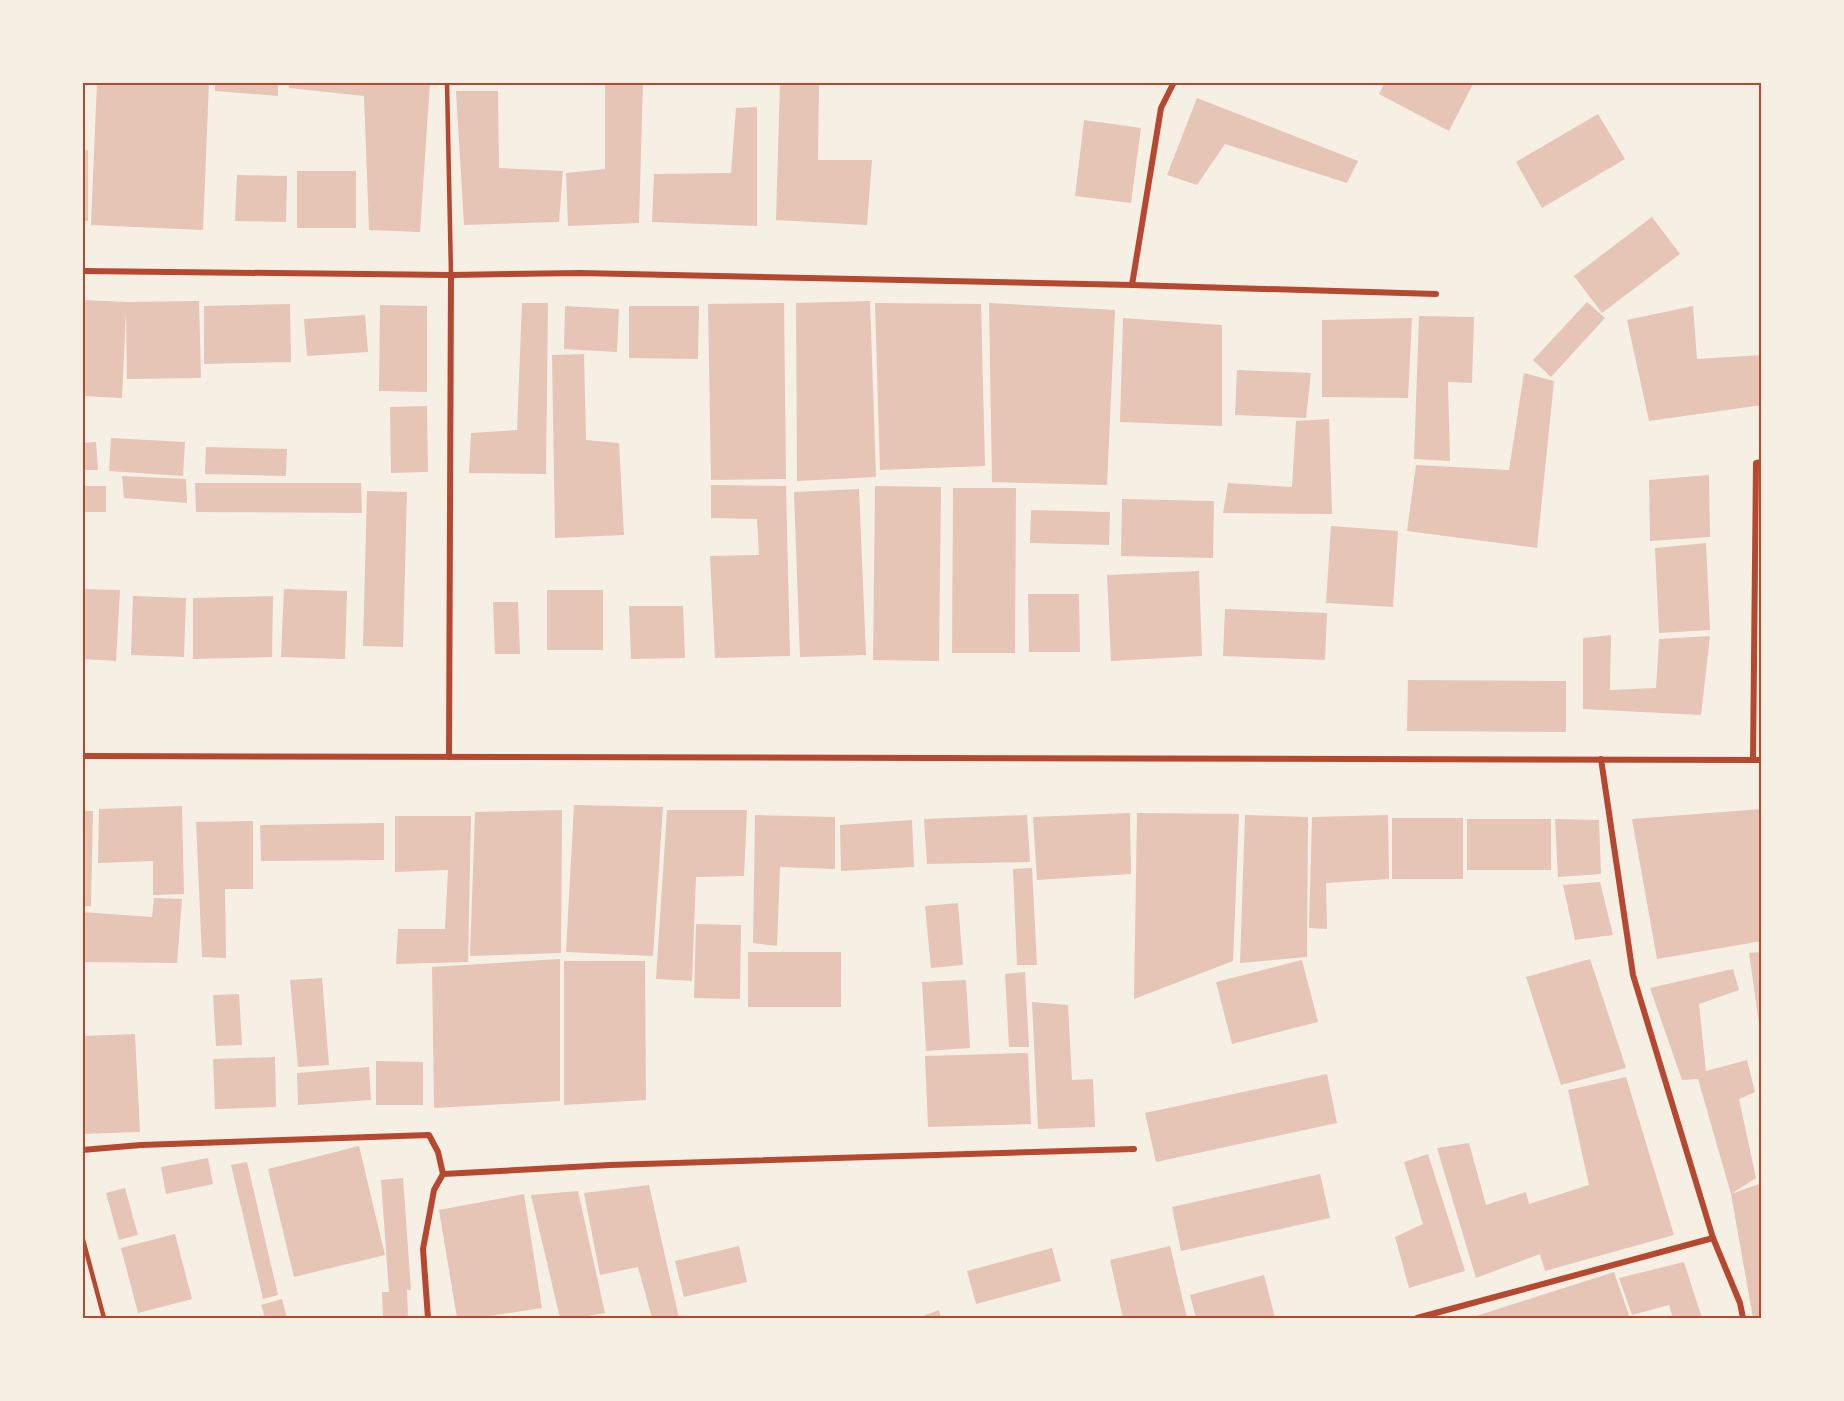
<svg xmlns="http://www.w3.org/2000/svg" width="1844" height="1401" font-family="Ubuntu,sans-serif">
<style>
.building{fill:#e6c5b7}
.lines{fill:none;stroke-linecap:round;stroke-linejoin:round}
.service{stroke:#b5482f;stroke-width:4.5}
.minor{stroke:#b5482f;stroke-width:6}
.neatline{fill:none;stroke:#b5482f;stroke-width:2}
</style>
<rect width="100%" height="100%" fill="#f6efe4"/>
<!-- building -->
<g class="building">
<polygon points="97,82 209,82 203,230 91,225"/>
<polygon points="215,82 278,82 278,96 215,91"/>
<polygon points="288,82 430,82 420,232 369,230 364,96 289,88"/>
<polygon points="605,82 643,82 639,223 568,226 566,173 605,169"/>
<polygon points="780,82 819,82 818,160 872,160 867,225 776,220"/>
<polygon points="1385,82 1474,82 1449,131 1379,94"/>
<polygon points="456,91 498,91 499,168 563,171 559,222 464,225"/>
<polygon points="1197,98 1358,161 1347,183 1225,144 1197,185 1167,175"/>
<polygon points="757,107 757,226 652,222 654,174 731,173 736,108"/>
<polygon points="1598,114 1625,159 1542,208 1516,162"/>
<polygon points="1084,120 1141,128 1131,203 1075,196"/>
<polygon points="88,150 88,221 82,221 82,151"/>
<rect x="297" y="171" width="59" height="57"/>
<polygon points="237,175 287,176 286,222 235,221"/>
<polygon points="1652,217 1680,254 1602,313 1574,276"/>
<polygon points="82,300 126,302 199,301 201,378 127,379 126,312 122,398 82,396"/>
<polygon points="870,301 876,477 797,481 796,303"/>
<polygon points="1587,302 1605,318 1551,377 1533,360"/>
<polygon points="522,303 548,303 546,474 469,473 471,433 517,430"/>
<polygon points="784,303 786,479 711,480 708,304"/>
<polygon points="875,303 981,304 985,466 880,470"/>
<polygon points="989,303 1115,310 1107,485 992,482"/>
<polygon points="290,304 291,362 204,364 204,306"/>
<polygon points="380,305 427,306 427,392 379,391"/>
<polygon points="565,306 619,309 617,352 564,349"/>
<polygon points="629,306 699,306 698,359 629,358"/>
<polygon points="1693,306 1697,359 1762,355 1762,405 1649,421 1627,320"/>
<polygon points="365,315 368,352 307,356 304,319"/>
<polygon points="1419,316 1474,317 1472,383 1448,382 1450,461 1414,459"/>
<polygon points="1123,318 1222,325 1222,426 1120,422"/>
<polygon points="1412,318 1408,398 1322,397 1322,320"/>
<polygon points="584,354 586,440 619,443 624,535 555,538 552,355"/>
<polygon points="1237,370 1311,373 1306,418 1235,415"/>
<polygon points="1524,373 1554,381 1537,548 1407,531 1416,465 1509,470"/>
<polygon points="427,406 428,472 391,473 390,407"/>
<polygon points="1329,419 1332,514 1223,513 1228,483 1292,487 1296,421"/>
<polygon points="111,438 185,442 183,476 109,471"/>
<polygon points="96,442 98,470 82,470 82,443"/>
<polygon points="206,447 287,449 286,476 205,474"/>
<polygon points="1709,475 1710,537 1650,541 1649,480"/>
<polygon points="122,476 186,479 187,503 124,498"/>
<polygon points="195,483 361,483 362,513 196,512"/>
<polygon points="711,485 786,486 790,656 715,658 710,556 759,555 757,519 711,518"/>
<rect x="82" y="486" width="24" height="26"/>
<polygon points="875,486 941,487 939,661 873,660"/>
<polygon points="953,488 1016,488 1015,653 952,653"/>
<polygon points="859,489 866,655 800,657 794,492"/>
<polygon points="367,491 407,492 403,647 363,646"/>
<polygon points="1122,499 1214,501 1213,558 1121,556"/>
<polygon points="1031,510 1110,512 1109,545 1030,543"/>
<polygon points="1331,526 1398,531 1393,607 1326,603"/>
<polygon points="1706,543 1710,630 1659,633 1655,548"/>
<polygon points="1199,571 1202,656 1111,661 1107,575"/>
<polygon points="82,589 120,590 116,661 82,659"/>
<polygon points="284,589 347,591 345,659 281,657"/>
<rect x="547" y="590" width="56" height="60"/>
<polygon points="1028,594 1079,594 1080,652 1029,652"/>
<polygon points="133,596 186,598 184,657 131,655"/>
<polygon points="273,596 272,657 193,659 193,598"/>
<polygon points="493,602 518,602 520,654 495,654"/>
<polygon points="629,606 683,606 685,658 631,659"/>
<polygon points="1225,609 1327,613 1325,660 1223,656"/>
<polygon points="1611,635 1610,690 1656,688 1659,639 1710,636 1701,715 1583,709 1583,638"/>
<polygon points="1408,680 1566,681 1566,732 1407,731"/>
<polygon points="574,805 663,807 653,956 566,952"/>
<polygon points="182,806 184,894 153,895 153,861 98,863 99,809"/>
<polygon points="1762,809 1762,941 1657,959 1632,819"/>
<polygon points="562,810 561,953 470,956 475,812"/>
<polygon points="667,810 747,810 744,876 696,877 692,981 656,979"/>
<polygon points="82,811 93,811 91,906 82,906"/>
<polygon points="1130,813 1131,874 1037,880 1033,817"/>
<polygon points="1137,813 1239,814 1233,961 1134,999"/>
<polygon points="755,815 835,817 835,869 780,867 777,946 753,943"/>
<polygon points="1027,815 1030,862 927,864 924,819"/>
<polygon points="1245,815 1308,817 1307,957 1240,963"/>
<polygon points="1388,815 1389,879 1326,883 1327,929 1309,928 1312,817"/>
<polygon points="395,816 471,816 468,962 396,964 398,929 445,929 448,870 395,872"/>
<rect x="1392" y="818" width="71" height="61"/>
<rect x="1467" y="819" width="84" height="51"/>
<polygon points="1555,819 1599,820 1601,874 1558,877"/>
<polygon points="912,820 914,867 841,871 840,825"/>
<polygon points="253,821 253,889 225,889 226,958 202,957 196,822"/>
<polygon points="384,823 384,860 261,861 260,825"/>
<polygon points="1032,868 1037,965 1017,965 1013,869"/>
<polygon points="1600,882 1613,935 1575,940 1563,885"/>
<polygon points="154,898 182,899 177,963 82,962 82,912 152,917"/>
<polygon points="958,903 963,965 931,968 925,906"/>
<polygon points="696,924 741,925 740,999 694,998"/>
<rect x="748" y="952" width="93" height="55"/>
<polygon points="1762,952 1762,1030 1760,1030 1749,953"/>
<polygon points="560,959 560,1101 434,1108 432,967"/>
<polygon points="1590,959 1626,1068 1561,1085 1526,977"/>
<polygon points="1302,960 1318,1022 1232,1044 1216,982"/>
<polygon points="564,961 645,961 646,1100 564,1105"/>
<polygon points="1733,969 1739,990 1699,1004 1706,1071 1747,1060 1755,1092 1739,1099 1756,1178 1731,1194 1698,1079 1682,1080 1650,988"/>
<polygon points="1025,972 1029,1047 1009,1047 1005,974"/>
<polygon points="322,978 329,1065 298,1067 290,980"/>
<polygon points="966,980 970,1048 926,1051 922,982"/>
<polygon points="239,994 242,1045 216,1046 213,995"/>
<polygon points="1032,1002 1068,1005 1072,1080 1093,1079 1095,1127 1038,1129"/>
<polygon points="135,1034 140,1132 82,1134 82,1036"/>
<polygon points="1028,1053 1031,1124 928,1127 925,1056"/>
<polygon points="275,1057 276,1107 215,1109 213,1059"/>
<polygon points="376,1061 423,1062 423,1105 376,1105"/>
<polygon points="369,1067 371,1100 298,1105 297,1073"/>
<polygon points="1327,1074 1337,1123 1156,1162 1145,1113"/>
<polygon points="1626,1077 1674,1235 1545,1271 1540,1254 1476,1278 1437,1148 1469,1143 1486,1205 1526,1192 1529,1204 1589,1185 1568,1090"/>
<polygon points="359,1146 385,1255 294,1277 268,1169"/>
<polygon points="1428,1154 1465,1271 1409,1288 1395,1237 1423,1224 1404,1162"/>
<polygon points="208,1158 213,1184 166,1194 161,1167"/>
<polygon points="247,1162 278,1295 263,1299 231,1165"/>
<polygon points="1320,1174 1330,1218 1181,1251 1172,1207"/>
<polygon points="403,1178 411,1290 407,1290 408,1318 383,1318 382,1292 389,1292 381,1180"/>
<polygon points="1762,1183 1762,1318 1753,1318 1731,1194"/>
<polygon points="649,1185 679,1318 652,1318 638,1267 600,1275 584,1193"/>
<polygon points="125,1188 138,1235 119,1240 106,1193"/>
<polygon points="578,1191 605,1313 576,1318 560,1318 531,1195"/>
<polygon points="524,1194 542,1308 476,1318 457,1318 439,1210"/>
<polygon points="175,1234 192,1299 138,1313 121,1248"/>
<polygon points="739,1246 747,1282 684,1297 675,1261"/>
<polygon points="1170,1246 1187,1318 1123,1318 1110,1260"/>
<polygon points="1052,1248 1061,1281 976,1304 967,1271"/>
<polygon points="1684,1262 1702,1318 1673,1318 1669,1305 1632,1315 1619,1278"/>
<polygon points="1614,1272 1630,1318 1470,1318"/>
<polygon points="1264,1275 1275,1318 1196,1318 1190,1295"/>
<polygon points="282,1299 287,1318 265,1318 261,1305"/>
<polygon points="939,1310 941,1318 918,1318"/>
</g>
<g class="lines">
<!-- service -->
<g class="service">
<polyline points="447,82 451,275"/>
<polyline points="82,1236 104,1318"/>
</g>
<!-- minor -->
<g class="minor">
<polyline points="82,271 451,275 580,273 1132,285 1436,294"/>
<polyline points="1132,285 1161,108 1174,82"/>
<polyline points="82,756 1762,760"/>
<polyline points="449,757 451,275"/>
<polyline points="1601,759 1633,975 1713,1238 1740,1303 1743,1318"/>
<polyline points="1753,760 1756,463 1762,462"/>
<polyline points="82,1150 141,1145 429,1135 438,1152 443,1174 610,1165 1134,1149"/>
<polyline points="428,1318 423,1249 434,1190 443,1174"/>
<polyline points="1417,1318 1713,1238"/>
</g>
</g>
<!-- border -->
<rect width="1844" height="1401" fill="none" stroke="#f6efe4" stroke-width="168"/>
<rect x="84" y="84" width="1676" height="1233" class="neatline"/>
</svg>
